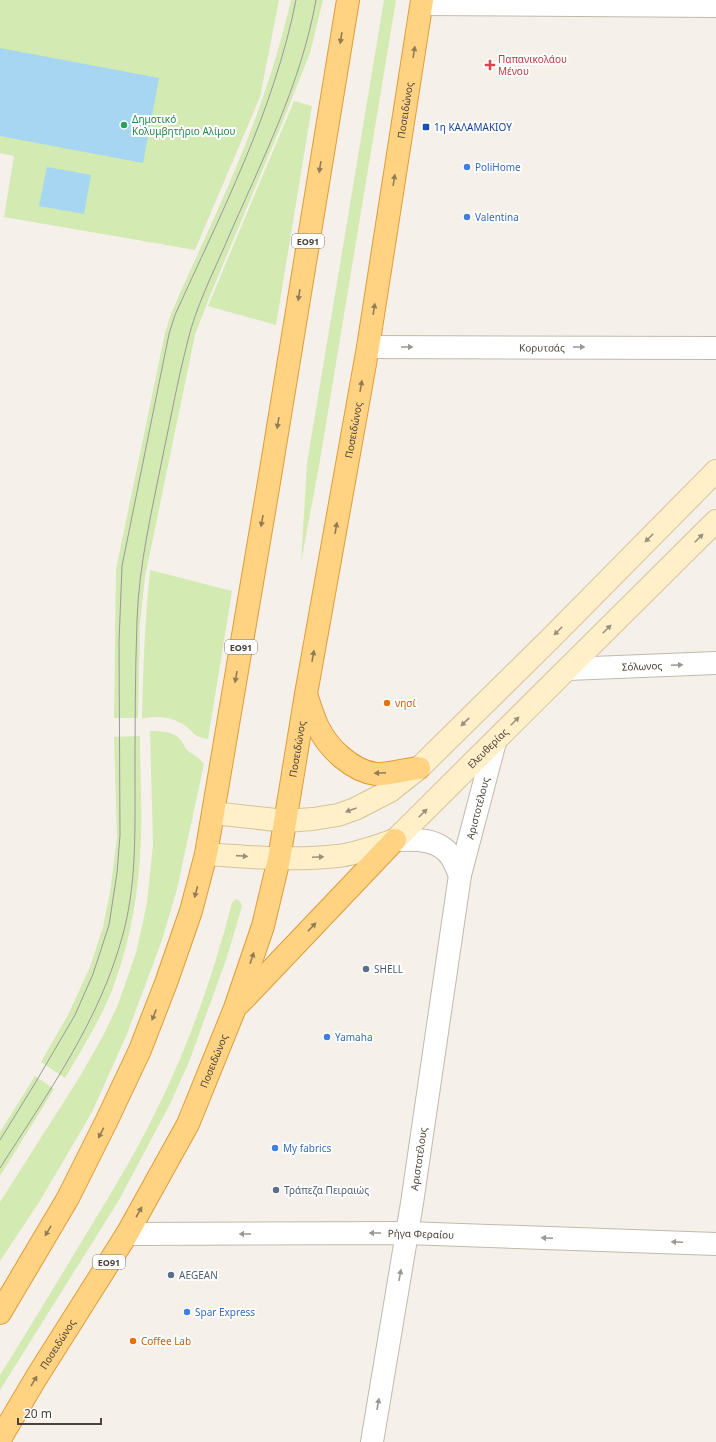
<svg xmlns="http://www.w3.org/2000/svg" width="716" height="1442" font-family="'Noto Sans',sans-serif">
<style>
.green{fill:#d3eab2}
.water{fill:#a6d6f2}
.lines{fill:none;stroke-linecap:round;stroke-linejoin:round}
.minor-casing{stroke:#c1b9ac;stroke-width:24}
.secondary-casing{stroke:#d6c499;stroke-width:24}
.trunk-casing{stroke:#e19c38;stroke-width:24}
.minor{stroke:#fff;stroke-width:22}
.secondary{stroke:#fff0ca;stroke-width:22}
.trunk{stroke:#ffd382;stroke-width:22}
.tram{stroke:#999;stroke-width:1}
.oneway{fill:#927c56}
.oneway2{fill:#9b9792}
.oneway3{fill:#9b907a}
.health-dot{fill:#e0444e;stroke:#fff;stroke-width:1.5}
.leisure-dot{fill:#2e9e5b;stroke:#fff;stroke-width:1.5}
.transit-dot{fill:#1a4fb4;stroke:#fff;stroke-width:1.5}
.shop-dot{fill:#3f7fe0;stroke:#fff;stroke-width:1.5}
.food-dot{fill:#e8710a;stroke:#fff;stroke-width:1.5}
.service-dot{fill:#5c6f8a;stroke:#fff;stroke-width:1.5}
.labels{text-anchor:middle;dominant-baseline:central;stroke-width:4;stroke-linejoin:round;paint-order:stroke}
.shield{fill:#fff;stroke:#807b74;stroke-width:1}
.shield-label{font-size:9px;font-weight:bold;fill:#4a4238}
.health-label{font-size:10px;fill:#be3a42;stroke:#fff;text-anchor:start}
.street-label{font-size:10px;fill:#4a4238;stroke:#fff}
.leisure-label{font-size:10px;fill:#27864d;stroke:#fff;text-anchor:start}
.transit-label{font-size:10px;fill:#164399;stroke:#fff;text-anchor:start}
.shop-label{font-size:10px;fill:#366cbe;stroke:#fff;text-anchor:start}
.food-label{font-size:10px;fill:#c56008;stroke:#fff;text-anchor:start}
.service-label{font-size:10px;fill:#4e5e75;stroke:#fff;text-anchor:start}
</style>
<rect width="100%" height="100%" fill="#f5f1ea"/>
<!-- green -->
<g class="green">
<polygon points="0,0 279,0 260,97 195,250 4,217 14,156 0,153"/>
<path d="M 291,0 L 323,0 L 310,53 L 281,126 L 209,298 L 195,335 L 145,577 L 140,623 L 138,718 L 114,718 L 116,569 L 165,333 L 170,317 L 179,295 C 215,216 253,137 277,53 C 282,35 287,18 291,0 Z"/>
<polygon points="384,0 396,0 319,466 301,563 307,463"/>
<polygon points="294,101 312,106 276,325 208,306"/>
<path d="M 150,570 L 232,591 L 208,739 C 191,736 196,733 184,725 C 172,717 156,715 142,719 C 143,669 145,620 150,570 Z"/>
<path d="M 150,731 C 161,731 172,731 180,739 C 183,742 184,747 187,750 C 193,755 198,756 204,764 L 177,889 L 162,940 L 127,1034 L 92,1112 L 41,1199 L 0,1261 L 0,1202 L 79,1078 L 103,1036 L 117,1007 L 136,953 L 147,903 L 153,845 Z"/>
<path d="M 140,736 C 140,770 142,805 141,839 C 139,887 132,936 115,982 C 103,1016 83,1047 65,1078 L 41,1062 L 68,1015 L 90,967 L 103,927 L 110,892 L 117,838 L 114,737 Z"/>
<path d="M 236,899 L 240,901 L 242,906 L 227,957 L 189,1062 L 170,1104 L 119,1200 L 0,1390 L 0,1375 C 27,1332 53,1289 79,1246 C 105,1203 132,1160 154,1115 C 188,1048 213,976 232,903 Z"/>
<polygon points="35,1076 54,1089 0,1176 0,1132"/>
</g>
<!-- water -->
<g class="water">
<polygon points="0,48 159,78 143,163 0,136"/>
<polygon points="47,167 91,175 84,214 39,206"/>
</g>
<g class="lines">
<!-- minor casing -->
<g class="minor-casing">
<g id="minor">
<polyline points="422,4 716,6"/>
<path id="s1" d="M 368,347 L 716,348"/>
<path id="s2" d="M 568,669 L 716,663"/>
<path d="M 395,840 C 415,839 440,838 452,858 C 455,863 457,869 460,875"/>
<path id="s3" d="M 127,1234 L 406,1233 L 716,1244"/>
<path id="s4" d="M 372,1442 L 412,1203 L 460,875 L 495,742"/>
</g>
</g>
<!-- secondary casing -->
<g class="secondary-casing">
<g id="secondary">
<polyline points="213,813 285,821 313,819 338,815 355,809 390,791 419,768 550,639 716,471"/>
<path id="s5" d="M 206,854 C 249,857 293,861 337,856 C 357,854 376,846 395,840 L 716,521"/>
</g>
</g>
<!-- trunk casing -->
<g class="trunk-casing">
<g id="trunk">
<path d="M 306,695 C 310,705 313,717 318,727 C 328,748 352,771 376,774 C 386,775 408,769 419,768"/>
<polyline points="240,1003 395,840"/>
<polyline points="0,1313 68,1198 107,1120 140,1050 166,983 191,911 206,854 269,482 348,0"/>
<path id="s6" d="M 0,1439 L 36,1378 L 127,1234 L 188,1124 L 235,1008 L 263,926 L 279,859 L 306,694 L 368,347 L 422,0"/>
</g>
</g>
<!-- minor -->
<use href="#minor" class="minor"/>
<!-- secondary -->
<use href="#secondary" class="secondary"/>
<!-- trunk -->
<use href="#trunk" class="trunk"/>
<!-- tram -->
<g class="tram">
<path d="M 0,1140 L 34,1085 L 75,1015 L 93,974 L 109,925 L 117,873 L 120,835 L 119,642 L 122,566 L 169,334 L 175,315 C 221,213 274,111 296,0"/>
<path d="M 0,1168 C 47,1094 100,1021 123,934 C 136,886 135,836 135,787 C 135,731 135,676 137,620 C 139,564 152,510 163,455 C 171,417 178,378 188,340 C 196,307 212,275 226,243 C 260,164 301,85 316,0"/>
</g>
</g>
<!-- one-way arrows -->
<defs><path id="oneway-solid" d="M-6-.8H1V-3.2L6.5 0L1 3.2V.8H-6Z"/></defs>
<g class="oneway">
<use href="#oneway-solid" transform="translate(341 38) rotate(99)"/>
<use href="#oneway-solid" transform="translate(414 52) rotate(-81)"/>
<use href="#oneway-solid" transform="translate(320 167) rotate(99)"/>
<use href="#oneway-solid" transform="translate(394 180) rotate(-81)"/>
<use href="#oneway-solid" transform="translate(299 295) rotate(99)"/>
<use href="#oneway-solid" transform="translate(374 309) rotate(-81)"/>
<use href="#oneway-solid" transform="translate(361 386) rotate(-80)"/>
<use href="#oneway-solid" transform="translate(278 423) rotate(99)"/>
<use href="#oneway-solid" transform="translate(262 521) rotate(100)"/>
<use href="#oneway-solid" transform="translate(336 528) rotate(-80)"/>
<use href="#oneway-solid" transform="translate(313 656) rotate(-80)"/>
<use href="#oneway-solid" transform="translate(236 677) rotate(100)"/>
<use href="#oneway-solid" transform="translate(380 773) rotate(177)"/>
<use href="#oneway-solid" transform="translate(196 892) rotate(105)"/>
<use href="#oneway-solid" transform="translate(312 927) rotate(-46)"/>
<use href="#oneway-solid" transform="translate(252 958) rotate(-71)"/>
<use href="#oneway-solid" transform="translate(154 1015) rotate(111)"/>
<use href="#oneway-solid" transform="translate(101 1133) rotate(117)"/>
<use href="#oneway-solid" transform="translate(139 1212) rotate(-61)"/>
<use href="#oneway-solid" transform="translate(48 1231) rotate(121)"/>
<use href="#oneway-solid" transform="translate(34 1381) rotate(-59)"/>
</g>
<g class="oneway2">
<use href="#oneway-solid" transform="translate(407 347)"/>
<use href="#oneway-solid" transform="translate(579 347)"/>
<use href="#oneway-solid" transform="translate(677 665) rotate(-2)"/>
<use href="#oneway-solid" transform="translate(375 1233) rotate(180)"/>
<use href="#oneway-solid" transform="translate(245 1234) rotate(180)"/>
<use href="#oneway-solid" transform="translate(547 1238) rotate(-178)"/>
<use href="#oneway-solid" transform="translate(677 1242) rotate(-178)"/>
<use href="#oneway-solid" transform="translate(400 1275) rotate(-80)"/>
<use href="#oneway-solid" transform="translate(378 1404) rotate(-80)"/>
</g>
<g class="oneway3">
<use href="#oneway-solid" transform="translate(649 538) rotate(135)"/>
<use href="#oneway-solid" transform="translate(699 538) rotate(-45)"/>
<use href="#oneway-solid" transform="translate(607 629) rotate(-45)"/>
<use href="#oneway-solid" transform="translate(558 631) rotate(135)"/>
<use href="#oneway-solid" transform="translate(515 721) rotate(-45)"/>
<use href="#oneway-solid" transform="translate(465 722) rotate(136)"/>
<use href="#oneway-solid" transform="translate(351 810) rotate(160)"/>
<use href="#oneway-solid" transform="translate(423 813) rotate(-45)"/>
<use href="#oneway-solid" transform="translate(242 856) rotate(4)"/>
<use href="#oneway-solid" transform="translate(318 857) rotate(-2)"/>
</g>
<!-- markers -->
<path class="health-dot" d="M488 59h4v4h4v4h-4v4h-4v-4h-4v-4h4z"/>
<circle class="leisure-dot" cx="124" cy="125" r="4"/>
<rect class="transit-dot" x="422" y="123" width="8" height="8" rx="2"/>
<g class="shop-dot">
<circle cx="467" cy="167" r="4"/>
<circle cx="467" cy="217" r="4"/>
<circle cx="327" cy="1037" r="4"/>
<circle cx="275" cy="1148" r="4"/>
<circle cx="187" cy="1312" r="4"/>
</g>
<g class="food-dot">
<circle cx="387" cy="703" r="4"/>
<circle cx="133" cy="1341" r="4"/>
</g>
<g class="service-dot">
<circle cx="366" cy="969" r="4"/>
<circle cx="276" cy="1190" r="4"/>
<circle cx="171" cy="1275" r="4"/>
</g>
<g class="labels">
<!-- shield labels -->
<g class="shield">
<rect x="292" y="234" width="32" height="14" rx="3"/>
<rect x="225" y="640" width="32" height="14" rx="3"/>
<rect x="93" y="1255" width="32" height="14" rx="3"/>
</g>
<g class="shield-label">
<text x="308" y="241">ΕΟ91</text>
<text x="241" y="647">ΕΟ91</text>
<text x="109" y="1262">ΕΟ91</text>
</g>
<!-- health labels -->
<g class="health-label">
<text x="498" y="59">Παπανικολάου<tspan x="498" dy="12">Μένου</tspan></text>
</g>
<!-- street labels -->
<g class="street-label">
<text stroke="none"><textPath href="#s6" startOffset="1407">Ποσειδώνος</textPath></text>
<text stroke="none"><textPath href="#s1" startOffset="174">Κορυτσάς</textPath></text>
<text stroke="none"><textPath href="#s6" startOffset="1083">Ποσειδώνος</textPath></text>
<text stroke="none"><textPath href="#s2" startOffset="74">Σόλωνος</textPath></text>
<text stroke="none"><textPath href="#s5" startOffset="322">Ελευθερίας</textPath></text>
<text stroke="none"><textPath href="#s6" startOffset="759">Ποσειδώνος</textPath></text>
<text stroke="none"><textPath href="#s4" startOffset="643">Αριστοτέλους</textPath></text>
<text stroke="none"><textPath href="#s6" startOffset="435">Ποσειδώνος</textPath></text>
<text stroke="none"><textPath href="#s4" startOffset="287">Αριστοτέλους</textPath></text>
<text stroke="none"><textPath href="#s3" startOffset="294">Ρήγα Φεραίου</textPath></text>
<text stroke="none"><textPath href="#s6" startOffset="111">Ποσειδώνος</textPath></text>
</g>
<!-- leisure labels -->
<g class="leisure-label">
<text x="132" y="119">Δημοτικό<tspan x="132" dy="12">Κολυμβητήριο Αλίμου</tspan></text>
</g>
<!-- transit labels -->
<g class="transit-label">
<text x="434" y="127">1η ΚΑΛΑΜΑΚΙΟΥ</text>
</g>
<!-- shop labels -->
<g class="shop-label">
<text x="475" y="167">PoliHome</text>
<text x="475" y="217">Valentina</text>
<text x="335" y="1037">Yamaha</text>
<text x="283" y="1148">My fabrics</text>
<text x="195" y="1312">Spar Express</text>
</g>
<!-- food labels -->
<g class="food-label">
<text x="395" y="703">νησί</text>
<text x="141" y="1341">Coffee Lab</text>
</g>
<!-- service labels -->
<g class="service-label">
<text x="374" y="969">SHELL</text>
<text x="284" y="1190">Τράπεζα Πειραιώς</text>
<text x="179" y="1275">AEGEAN</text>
</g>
</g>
<!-- scale -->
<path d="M18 1418v6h83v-6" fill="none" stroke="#4a4238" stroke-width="2"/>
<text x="24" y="1418" font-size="12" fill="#4a4238" stroke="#ffffff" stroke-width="3" paint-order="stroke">20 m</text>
</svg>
